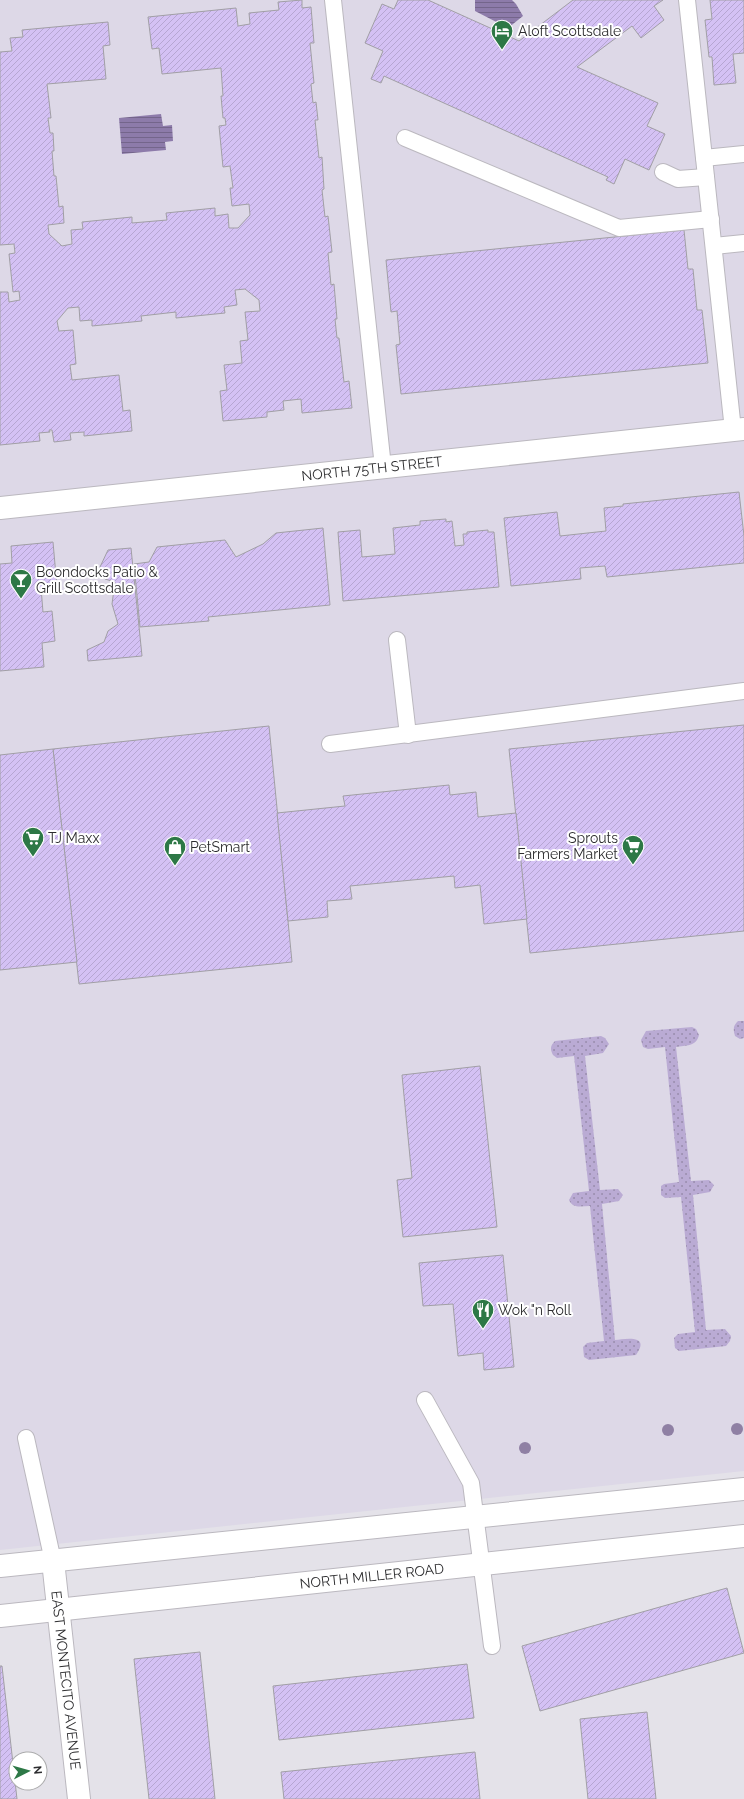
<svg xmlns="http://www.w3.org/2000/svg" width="744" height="1799" font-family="Raleway,sans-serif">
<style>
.built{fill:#ddd8e7}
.grass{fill:url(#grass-dots)}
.water{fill:url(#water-rules)}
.building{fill:url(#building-hatch);stroke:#a19fa5}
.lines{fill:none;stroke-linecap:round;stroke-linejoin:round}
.lane-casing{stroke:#bbb8bf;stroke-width:18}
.street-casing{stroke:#bbb8bf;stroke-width:24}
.secondary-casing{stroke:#bbb8bf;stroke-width:24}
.lane{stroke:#fff;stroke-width:16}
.street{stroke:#fff;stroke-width:22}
.secondary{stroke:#fff;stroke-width:22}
.tree{fill:#8f80a4}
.labels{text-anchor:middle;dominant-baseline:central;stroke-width:4;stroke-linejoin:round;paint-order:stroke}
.poi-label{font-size:14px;fill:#2d2d2f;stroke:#fff;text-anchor:start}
.street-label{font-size:14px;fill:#2d2d2f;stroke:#fff}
</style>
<defs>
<pattern id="grass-dots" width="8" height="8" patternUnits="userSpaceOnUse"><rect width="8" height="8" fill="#baabd4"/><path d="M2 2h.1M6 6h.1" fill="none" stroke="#988cac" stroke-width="1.8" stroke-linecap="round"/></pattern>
<pattern id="water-rules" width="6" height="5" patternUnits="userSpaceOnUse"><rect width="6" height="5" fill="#8d7baa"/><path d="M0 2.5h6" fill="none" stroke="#74658b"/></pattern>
<pattern id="building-hatch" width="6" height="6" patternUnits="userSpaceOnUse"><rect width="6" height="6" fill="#d4c1f4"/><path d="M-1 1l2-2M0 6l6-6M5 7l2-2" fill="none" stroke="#b6a6d2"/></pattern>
</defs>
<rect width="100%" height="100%" fill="#e4e2e9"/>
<!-- built -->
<polygon class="built" points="0,0 744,0 744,1471 0,1550"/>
<!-- grass -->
<g class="grass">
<path d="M 738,1021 L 744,1021 L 744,1038 L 740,1039 L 735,1036 C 733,1029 733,1026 738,1021 Z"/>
<path d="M 692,1027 L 696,1029 L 699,1035 C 696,1047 686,1045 676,1047 L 691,1181 L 709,1180 L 714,1185 L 710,1192 L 693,1195 L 706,1330 L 725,1329 L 731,1336 L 730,1341 L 726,1346 L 679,1351 L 675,1348 L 674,1338 L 678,1334 L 695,1332 L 681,1197 L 665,1198 L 661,1195 L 661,1186 L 664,1184 L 679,1182 L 665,1047 L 648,1049 L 643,1047 L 641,1040 L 646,1031 Z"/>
<path d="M 601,1036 L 605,1038 L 609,1044 L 603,1053 L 585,1056 L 600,1190 L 618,1189 L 623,1195 L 619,1201 L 602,1204 L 615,1340 C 625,1339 651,1334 636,1355 L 589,1360 L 584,1357 L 583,1347 L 587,1343 L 604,1341 L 590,1206 C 581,1206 573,1209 569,1200 L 573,1193 L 589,1191 L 574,1056 L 557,1058 L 553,1055 C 550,1049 550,1046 555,1041 Z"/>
</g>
<!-- water -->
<g class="water">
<polygon points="475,0 512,0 516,4 523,16 508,28 475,11"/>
<polygon points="161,114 163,126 172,125 173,141 165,142 166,150 122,154 119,118"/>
</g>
<!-- building -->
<g class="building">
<polygon points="302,0 302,8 311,7 314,43 310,43 314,83 311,84 313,103 316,102 318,120 315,120 319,158 322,157 324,189 322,190 325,217 328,216 332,252 328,253 331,285 334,284 337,319 335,319 337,338 339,338 344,382 349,381 352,408 302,413 301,399 283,401 284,410 267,412 267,417 223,421 220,391 227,390 224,365 242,363 240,341 248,340 245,312 260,311 259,300 245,289 235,290 237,305 224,307 225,313 176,318 176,312 141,316 142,321 92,326 92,320 80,321 79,307 68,308 57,321 59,331 73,330 76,364 70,365 72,380 119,375 123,411 130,410 132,431 84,436 84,432 70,433 71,440 54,442 52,430 49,430 50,432 39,433 40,441 0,445 0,292 8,292 9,302 20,300 19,291 13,292 9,254 15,253 14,244 0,245 0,52 12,51 10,38 23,37 22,30 108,22 110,45 103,46 106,79 47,84 51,118 48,118 50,133 53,133 54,151 52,151 54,176 56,176 59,207 63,206 64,223 48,225 49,234 62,246 72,244 71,230 83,229 82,222 132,217 132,223 167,220 166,213 215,208 215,216 228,214 229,228 238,228 250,215 249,204 232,206 230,188 233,188 230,166 223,167 219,126 226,125 225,118 223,118 221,96 223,96 221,68 162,74 159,48 152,49 148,17 236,8 238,26 250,24 249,13 279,10 278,2"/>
<polygon points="398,0 428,0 519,41 573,0 663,0 654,6 664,20 641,38 632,26 577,67 658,103 647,126 665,134 649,170 625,159 614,184 606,180 608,177 384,76 381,83 371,79 383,51 365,43 382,4 394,9"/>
<polygon points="710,0 744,0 744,53 733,54 736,83 714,85 712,57 709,57 705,20 712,19"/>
<polygon points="684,230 688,269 693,269 697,310 702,310 708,363 401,394 396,345 400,344 397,311 391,312 386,260"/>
<polygon points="739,492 744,536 744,563 607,577 605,566 580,568 581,579 511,586 504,518 557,512 560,536 606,531 604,508 623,506 623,504"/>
<polygon points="446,519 446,522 452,521 455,546 464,545 463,534 467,534 467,532 488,530 488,532 494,532 499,587 343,601 338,532 360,530 362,557 395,554 393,528 420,525 420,521"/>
<polygon points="323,528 330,605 208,617 209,621 140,627 134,564 149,562 157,547 225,540 236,557 263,544 276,533"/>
<polygon points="53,542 57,587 41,588 43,612 52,611 55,641 42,643 44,667 0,671 0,564 12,563 11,546"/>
<polygon points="131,548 142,656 88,661 87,650 104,642 108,631 118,624 112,604 115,582 105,579 100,567 108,550"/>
<polygon points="744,725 744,931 530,953 509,749"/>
<polygon points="269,726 292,962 79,984 53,749"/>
<polygon points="53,749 77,962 0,970 0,755"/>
<polygon points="449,785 450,795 476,792 478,817 516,813 527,919 484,924 480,885 455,888 454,876 350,886 352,899 327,901 328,917 288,921 277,813 345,806 343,796"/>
<polygon points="480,1066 497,1227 403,1237 397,1180 412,1178 402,1075"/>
<polygon points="503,1255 514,1367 484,1370 483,1353 458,1356 453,1304 423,1306 419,1263"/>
<polygon points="727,1588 744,1653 540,1711 522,1646"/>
<polygon points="200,1652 215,1799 149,1799 134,1659"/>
<polygon points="467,1664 474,1718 279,1740 273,1686"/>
<polygon points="0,1666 2,1666 17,1799 0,1799"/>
<polygon points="647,1712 656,1799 588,1799 580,1719"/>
<polygon points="475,1752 480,1799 284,1799 281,1772"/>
</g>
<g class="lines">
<!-- lane casing -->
<g class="lane-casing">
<g id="lane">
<polyline points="333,0 383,467"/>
<polyline points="687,0 704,158 744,154"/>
<polyline points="405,138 619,228 711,219"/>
<polyline points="704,158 733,430"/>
<polyline points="663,172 678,179 706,177"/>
<polyline points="714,246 744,243"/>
<polyline points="397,640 408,735"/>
<polyline points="330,744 744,691"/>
<polyline points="425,1400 471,1483 492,1646"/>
<polyline points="26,1438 53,1561"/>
</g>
</g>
<!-- street casing -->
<g class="street-casing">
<g id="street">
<path id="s1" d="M 0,508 L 744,429"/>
<path id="s2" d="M 53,1561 L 79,1799"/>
</g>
</g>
<!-- secondary casing -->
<g class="secondary-casing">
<g id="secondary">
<polyline points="0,1566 744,1489"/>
<path id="s3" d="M 0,1616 L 744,1536"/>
</g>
</g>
<!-- lane -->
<use href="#lane" class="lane"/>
<!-- street -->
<use href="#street" class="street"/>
<!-- secondary -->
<use href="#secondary" class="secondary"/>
</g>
<!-- trees -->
<g class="tree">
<circle cx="737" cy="1429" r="6"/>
<circle cx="668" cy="1430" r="6"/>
<circle cx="525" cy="1448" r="6"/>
</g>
<!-- icons -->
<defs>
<g id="hotel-pin" transform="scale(1.15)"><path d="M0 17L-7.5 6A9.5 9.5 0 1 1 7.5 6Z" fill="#2d7846" stroke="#fff"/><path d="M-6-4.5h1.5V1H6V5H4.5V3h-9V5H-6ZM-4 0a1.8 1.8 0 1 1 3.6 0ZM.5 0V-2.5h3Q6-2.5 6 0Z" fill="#fff"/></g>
<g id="bar-pin" transform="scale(1.15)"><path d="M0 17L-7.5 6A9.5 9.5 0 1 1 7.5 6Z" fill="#2d7846" stroke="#fff"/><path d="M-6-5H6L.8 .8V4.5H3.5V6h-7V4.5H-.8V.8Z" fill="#fff"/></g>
<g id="supermarket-pin" transform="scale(1.15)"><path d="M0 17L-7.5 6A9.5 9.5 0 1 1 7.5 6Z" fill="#2d7846" stroke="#fff"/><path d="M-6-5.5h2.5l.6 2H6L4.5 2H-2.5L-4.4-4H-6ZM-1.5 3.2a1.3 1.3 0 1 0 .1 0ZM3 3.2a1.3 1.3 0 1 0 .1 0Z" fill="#fff"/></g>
<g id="shop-pin" transform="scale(1.15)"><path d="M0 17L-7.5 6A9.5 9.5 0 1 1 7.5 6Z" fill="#2d7846" stroke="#fff"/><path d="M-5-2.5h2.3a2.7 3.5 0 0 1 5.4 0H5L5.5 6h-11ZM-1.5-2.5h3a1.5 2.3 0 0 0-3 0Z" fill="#fff"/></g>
<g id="restaurant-pin" transform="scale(1.15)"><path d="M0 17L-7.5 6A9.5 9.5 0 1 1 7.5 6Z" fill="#2d7846" stroke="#fff"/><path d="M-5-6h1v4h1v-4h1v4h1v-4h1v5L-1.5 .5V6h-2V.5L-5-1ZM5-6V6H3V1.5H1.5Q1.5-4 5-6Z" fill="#fff"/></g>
</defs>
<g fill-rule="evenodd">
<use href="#hotel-pin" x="502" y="31"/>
<use href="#bar-pin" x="21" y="580"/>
<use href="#supermarket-pin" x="33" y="838"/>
<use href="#supermarket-pin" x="633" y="846"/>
<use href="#shop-pin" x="175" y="847"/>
<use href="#restaurant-pin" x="483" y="1310"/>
</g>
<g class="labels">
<!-- poi labels -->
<g class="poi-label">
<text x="518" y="31">Aloft Scottsdale</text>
<text x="36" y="572">Boondocks Patio &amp;<tspan x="36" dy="16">Grill Scottsdale</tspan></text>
<text x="48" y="838">TJ Maxx</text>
<text x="618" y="838" text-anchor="end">Sprouts<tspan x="618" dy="16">Farmers Market</tspan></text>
<text x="190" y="847">PetSmart</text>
<text x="498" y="1310">Wok "n Roll</text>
</g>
<!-- street labels -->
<g class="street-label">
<text stroke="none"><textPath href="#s1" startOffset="374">NORTH 75TH STREET</textPath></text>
<text stroke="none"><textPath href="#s3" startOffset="374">NORTH MILLER ROAD</textPath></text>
<text stroke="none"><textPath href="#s2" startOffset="120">EAST MONTECITO AVENUE</textPath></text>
</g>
</g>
<!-- north arrow -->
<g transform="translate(28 1771) rotate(84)"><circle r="19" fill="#ffffff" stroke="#ababac"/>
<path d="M0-3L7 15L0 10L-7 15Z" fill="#2d7846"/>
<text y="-6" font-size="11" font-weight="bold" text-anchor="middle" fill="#2d2d2f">N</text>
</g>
</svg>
